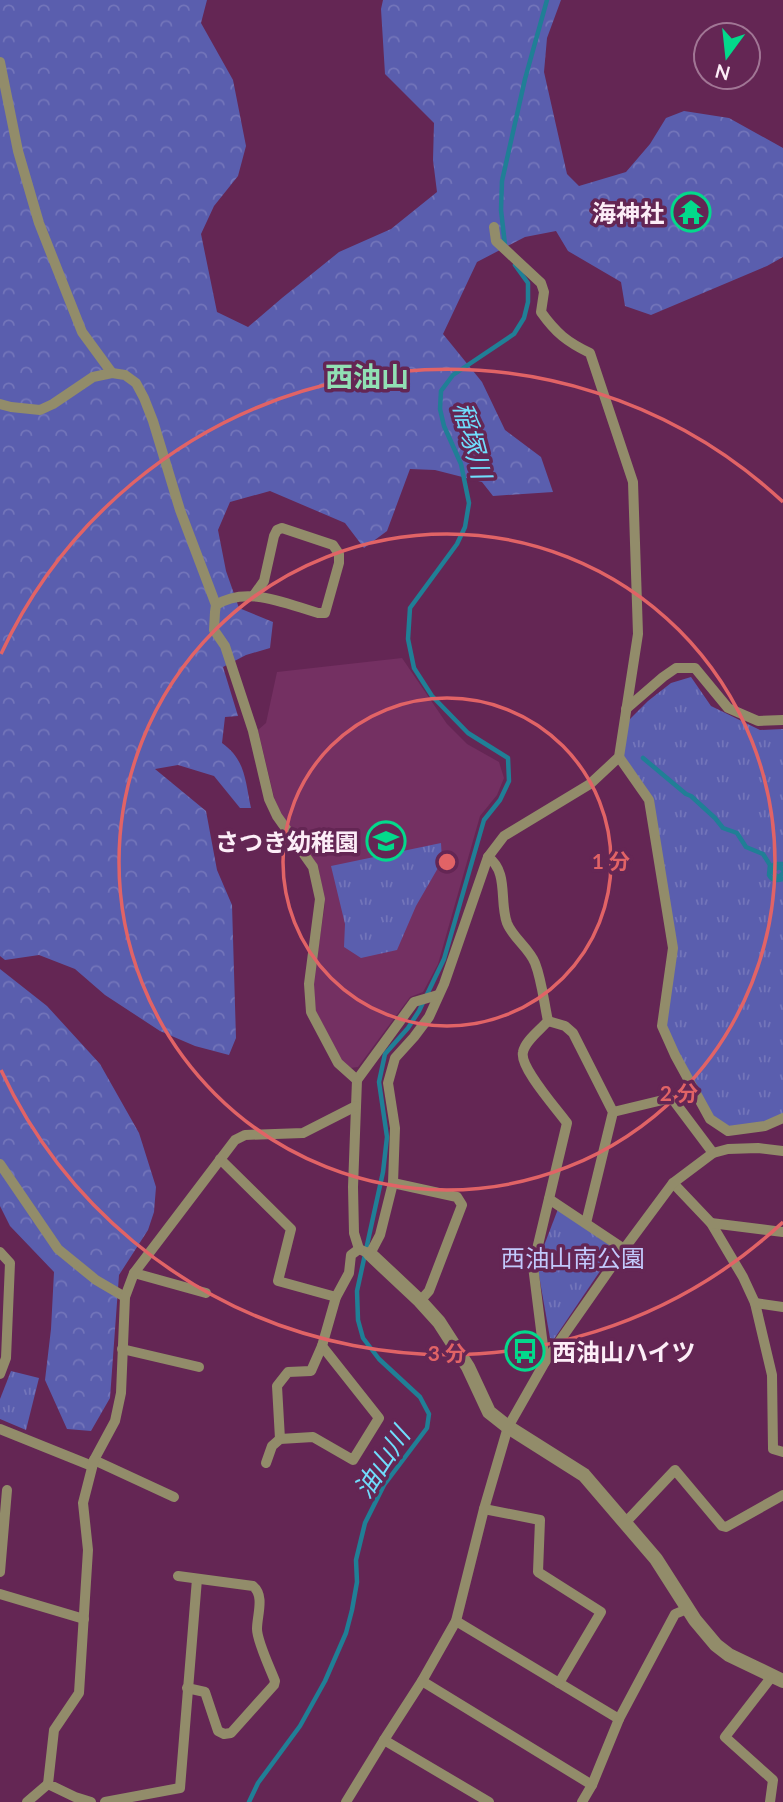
<svg xmlns="http://www.w3.org/2000/svg" width="783" height="1802" font-family="Lato,'Noto Sans JP',sans-serif">
<style>
.built{fill:#743062}
.forest{fill:url(#forest-crowns)}
.park{fill:url(#park-tufts)}
.lines{fill:none;stroke-linecap:round;stroke-linejoin:round}
.stream{stroke:#207f96;stroke-width:4.5}
.minor{stroke:#928c6a;stroke-width:10}
.tertiary{stroke:#928c6a;stroke-width:14}
.ring{fill:none;stroke:#e16366;stroke-width:3.5}
.labels{text-anchor:middle;dominant-baseline:central;stroke-width:7;stroke-linejoin:round;paint-order:stroke}
.poi-label{font-size:24px;font-weight:bold;fill:#fcedf7;stroke:#642654;text-anchor:end}
.park-label{font-size:24px;fill:#c2c9fc;stroke:#642654}
.water-label{font-size:26px;font-style:italic;fill:#70ddfc;stroke:#642654}
.quarter-label{font-size:28px;font-weight:bold;fill:#91e0b4;stroke:#642654}
.centre{fill:#e16366;stroke:#642654;stroke-width:3.5}
.ring-label{font-size:21px;text-anchor:middle;font-weight:bold;fill:#e16366;stroke:#642654;stroke-width:7;stroke-linejoin:round;paint-order:stroke}
</style>
<defs>
<pattern id="forest-crowns" width="20" height="18" patternUnits="userSpaceOnUse" patternTransform="scale(1.75)"><rect width="20" height="18" fill="#5a5eae"/><path d="M2 6a3 3 0 1 1 6 0M12 15a3 3 0 1 1 6 0" fill="none" stroke="#7375ba"/></pattern>
<pattern id="park-tufts" width="24" height="20" patternUnits="userSpaceOnUse" patternTransform="scale(1.75)"><rect width="24" height="20" fill="#5a5eae"/><path d="M3 7l-1-3M5 7V3M7 7l1-3M15 17l-1-3M17 17v-4M19 17l1-3" fill="none" stroke="#7375ba"/></pattern>
</defs>
<rect width="100%" height="100%" fill="#642654"/>
<!-- built -->
<polygon class="built" points="402,658 447,724 467,744 499,762 504,778 497,795 480,816 438,964 423,992 410,997 358,1067 350,1068 341,1061 316,1011 313,983 325,904 318,866 280,812 274,797 258,730 266,723 277,672"/>
<!-- forest -->
<g class="forest">
<path d="M 0,0 L 207,0 L 201,23 L 233,80 L 246,146 L 238,176 L 214,206 L 201,234 L 217,312 L 248,327 L 282,298 L 339,252 L 391,229 L 437,192 L 433,160 L 434,123 L 385,74 L 381,9 L 383,0 L 561,0 L 547,38 L 544,72 L 567,174 L 579,186 L 626,172 L 650,144 L 666,118 L 684,111 L 729,118 L 783,148 L 783,257 L 767,266 L 651,315 L 625,306 L 621,282 L 568,251 L 556,231 L 525,237 L 477,262 L 443,334 L 482,382 L 505,430 L 541,457 L 553,492 L 493,496 L 482,482 L 435,470 L 410,469 L 387,531 L 364,548 L 345,523 L 270,491 L 230,502 L 218,530 L 226,571 L 239,608 L 273,622 L 270,648 L 246,655 L 223,667 L 238,716 L 225,717 L 222,743 C 246,760 245,781 251,808 L 240,808 L 214,776 L 178,765 L 155,769 L 206,811 L 217,870 L 232,905 L 236,1038 L 229,1055 L 195,1046 L 160,1031 L 105,995 L 75,969 L 39,955 L 5,960 L 0,956 Z"/>
<polygon points="0,969 47,1006 100,1064 139,1133 156,1187 154,1212 148,1230 119,1275 110,1398 91,1431 67,1429 45,1380 51,1329 54,1272 10,1226 0,1206"/>
</g>
<!-- park -->
<g class="park">
<polygon points="691,677 711,706 760,730 783,729 783,1118 728,1131 710,1119 662,1026 673,948 649,800 619,757 624,725 648,701 671,683"/>
<polygon points="441,843 442,861 416,906 397,950 361,958 344,947 345,924 331,866"/>
<polygon points="558,1209 615,1249 554,1339 550,1338 537,1264"/>
<polygon points="11,1371 39,1378 26,1430 0,1419 0,1399"/>
</g>
<g class="lines">
<!-- stream -->
<g class="stream">
<polyline points="505,245 501,210 502,181 525,79 547,0"/>
<path d="M 643,758 L 686,794 L 691,796 L 715,818 L 723,828 L 737,833 L 746,847 L 763,854 L 770,865 L 769,875 C 772,881 777,881 783,879"/>
<polyline points="771,867 775,864 783,864"/>
<polyline points="774,867 772,871 775,875 779,877 783,873"/>
<polyline points="775,869 780,867 783,870"/>
<polyline points="249,1802 258,1783 300,1726 325,1681 346,1633 352,1610 357,1582 356,1560 365,1523 384,1485 427,1428 429,1414 420,1397 379,1359 363,1338 358,1320 357,1291 383,1172 387,1137 379,1082 385,1054 408,1028 419,1011 444,959 484,820 500,800 509,781 508,758 468,733 432,696 414,668 408,639 410,608 457,544 465,527 469,503 461,464 444,426 440,409 441,391 453,375 514,334 524,318 528,302 528,283 515,265"/>
</g>
<!-- minor -->
<g class="minor">
<polyline points="0,62 18,151 39,223 82,332 112,373"/>
<polyline points="0,404 11,407 40,410 53,404 93,377 112,373 125,375 136,383 144,398 153,421 180,510 216,605"/>
<path d="M 254,595 L 264,581 L 274,536 L 277,530 L 282,528 L 333,545 L 339,554 L 339,563 L 325,613 L 318,613 C 286,604 247,585 216,605 L 215,612 L 214,630 L 225,646 L 253,731 L 269,799 L 277,816 L 313,867 L 320,899 L 309,984 L 311,1012 L 338,1063 L 357,1080"/>
<polyline points="626,709 663,677 676,668 695,668 728,708 758,721 783,720"/>
<polyline points="619,757 649,800 673,948 662,1026 675,1055 710,1119 728,1131 765,1126 783,1118"/>
<path d="M 488,857 C 509,872 499,901 507,923 C 513,938 529,948 535,963 C 542,981 544,1003 548,1021 C 540,1030 525,1041 523,1052 C 519,1067 557,1109 567,1123 L 533,1266 L 545,1362"/>
<polyline points="548,1021 565,1026 573,1033 613,1112 586,1223"/>
<polyline points="613,1112 667,1099 674,1101 713,1153"/>
<polyline points="220,1159 291,1229 278,1281 336,1297"/>
<polyline points="0,1164 58,1249 96,1280 125,1297"/>
<polyline points="393,1183 457,1197 462,1205 429,1291 420,1301"/>
<polyline points="673,1183 711,1223 743,1277 755,1303 772,1375 773,1449 783,1452"/>
<polyline points="549,1199 624,1249"/>
<polyline points="711,1223 783,1232"/>
<path d="M 359,1249 L 370,1254 L 380,1235 L 393,1183 L 395,1128 L 388,1083 L 395,1058 L 414,1037 L 429,1017 L 444,984 L 488,857 L 504,836 L 590,784 L 619,757 L 638,634 L 633,482 L 590,353 C 567,342 556,333 541,312 L 544,292 L 541,283 L 496,241 L 494,227"/>
<polyline points="359,1249 354,1233 353,1187 357,1080 414,1002 438,995"/>
<polyline points="0,1252 10,1263 6,1358 0,1374"/>
<polyline points="134,1273 206,1293"/>
<polyline points="755,1303 783,1307"/>
<polyline points="122,1349 199,1367"/>
<polyline points="0,1429 92,1466"/>
<polyline points="280,1439 277,1386 288,1372 311,1371 322,1346 336,1297 349,1273 351,1255 359,1249"/>
<polyline points="94,1460 174,1497"/>
<polyline points="266,1463 272,1446 280,1439 313,1437 353,1460 379,1418 322,1346"/>
<polyline points="484,1509 540,1520 538,1572 601,1612 559,1683"/>
<polyline points="625,1523 675,1470 722,1526 726,1527 783,1495"/>
<polyline points="0,1572 7,1490"/>
<path d="M 178,1576 L 253,1586 C 265,1596 257,1615 257,1629 C 257,1641 270,1668 275,1681 L 274,1685 L 231,1733 L 224,1734 L 218,1731 L 205,1692 L 187,1688"/>
<polyline points="0,1594 84,1619"/>
<polyline points="456,1621 619,1719"/>
<polyline points="422,1681 592,1785"/>
<polyline points="384,1740 489,1802"/>
<polyline points="27,1802 48,1784"/>
<polyline points="91,1802 75,1797 48,1784 54,1730 79,1693 88,1550 83,1503 94,1460 115,1421 121,1393 125,1297 134,1273 235,1140 245,1135 303,1133 356,1106"/>
<polyline points="105,1802 180,1788 197,1579"/>
<polyline points="346,1802 384,1740 422,1681 456,1621 484,1509 508,1427 545,1362 624,1249 673,1183 713,1153 728,1149 758,1148 783,1151"/>
<polyline points="582,1802 592,1785 619,1719 675,1614 687,1609"/>
<polyline points="770,1802 773,1780 725,1737 773,1675"/>
</g>
<!-- tertiary -->
<polyline class="tertiary" points="370,1254 420,1301 439,1322 468,1367 489,1412 508,1427 584,1475 656,1559 695,1620 716,1645 729,1655 783,1681"/>
</g>
<!-- distance rings -->
<g class="ring">
<circle cx="447" cy="862" r="164"/>
<circle cx="447" cy="862" r="328"/>
<path d="M783 1222A492 492 0 0 1 1 1070M1 654A492 492 0 0 1 783 502"/>
</g>
<!-- icons -->
<defs>
<g id="temple-ring" transform="scale(2.0125)"><circle r="9.5" fill="#642654" stroke="#03d98b" stroke-width="1.5"/><path d="M0-6L5-2H3V0L6.5 2.5H4V6H1.5V3h-3V6H-4V2.5H-6.5L-3 0V-2H-5Z" fill="#03d98b"/></g>
<g id="school-ring" transform="scale(2.0125)"><circle r="9.5" fill="#642654" stroke="#03d98b" stroke-width="1.5"/><path d="M0-5L7-2L0 1L-7-2ZM-4 1L0 2.5L4 1V4Q0 6-4 4Z" fill="#03d98b"/></g>
<g id="bus-ring" transform="scale(2.0125)"><circle r="9.5" fill="#642654" stroke="#03d98b" stroke-width="1.5"/><path d="M-5-6H5V4H4V6H2V4H-2V6H-4V4H-5ZM-3.5-4V0h7V-4ZM-3.5 1.2v1.5H-2V1.2ZM2 1.2v1.5H3.5V1.2Z" fill="#03d98b"/></g>
</defs>
<g fill-rule="evenodd">
<use href="#temple-ring" x="691" y="212"/>
<use href="#school-ring" x="386" y="841"/>
<use href="#bus-ring" x="525" y="1351"/>
</g>
<g class="labels">
<!-- poi labels -->
<g class="poi-label">
<text x="664" y="212">海神社</text>
<text x="359" y="841">さつき幼稚園</text>
<text x="552" y="1351" text-anchor="start">西油山ハイツ</text>
</g>
<!-- park labels -->
<g class="park-label">
<text x="573" y="1257">西油山南公園</text>
</g>
<!-- water labels -->
<g class="water-label">
<text transform="translate(473 440) rotate(75)">稲塚川</text>
<text transform="translate(381 1462) rotate(-57)">油山川</text>
</g>
<!-- quarter labels -->
<g class="quarter-label">
<text x="367" y="376">西油山</text>
</g>
</g>
<circle cx="447" cy="862" r="10" class="centre"/>
<g class="ring-label">
<text x="611" y="869">1 分</text>
<text x="679" y="1101">2 分</text>
<text x="447" y="1361">3 分</text>
</g>
<!-- north arrow -->
<g transform="translate(727 56) rotate(195)"><circle r="33" fill="#642654" stroke="#a17695" stroke-width="2"/>
<path d="M0-5L12 26L0 18L-12 26Z" fill="#03d98b"/>
<text y="-10" font-size="19" font-weight="bold" text-anchor="middle" fill="#fcedf7">N</text>
</g>
</svg>
